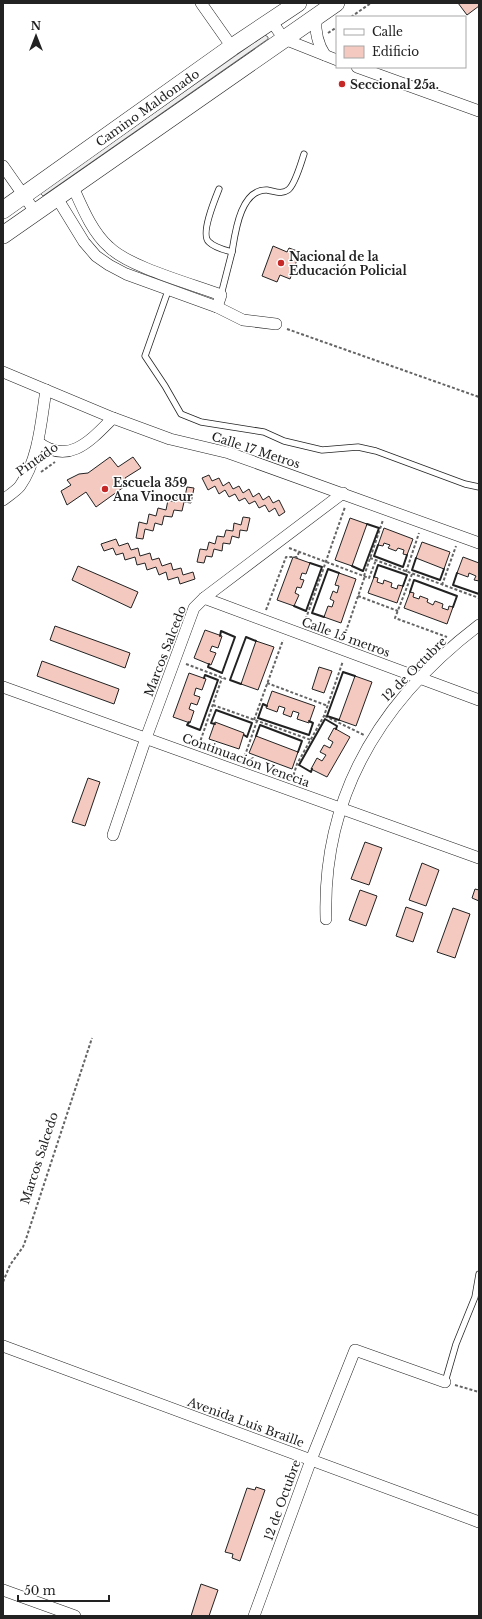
<svg xmlns="http://www.w3.org/2000/svg" width="482" height="1619" font-family="'Libre Baskerville',serif">
<style>
.green{fill:#eee;stroke:#6f6f6f}
.building{fill:#f3c9c0;stroke:#222}
.lines{fill:none;stroke-linecap:round;stroke-linejoin:round}
.lane-casing{stroke:#222;stroke-width:7}
.street-casing{stroke:#222;stroke-width:12}
.primary-casing{stroke:#222;stroke-width:18}
.path{stroke:#646464;stroke-width:2;stroke-dasharray:3 2;stroke-linecap:butt}
.lane{stroke:#fff;stroke-width:5.5}
.street{stroke:#fff;stroke-width:11}
.primary{stroke:#fff;stroke-width:17}
.wall{stroke:#222;stroke-width:2}
.poi-dot{fill:#c62828;stroke:#fff;stroke-width:1.5}
.labels{text-anchor:middle;dominant-baseline:central;stroke-width:3;stroke-linejoin:round;paint-order:stroke}
.poi-label{font-size:12px;font-weight:bold;fill:#222;stroke:#fff;text-anchor:start}
.street-label{font-size:12px;fill:#222;stroke:#fff}
</style>
<rect width="100%" height="100%" fill="#fff"/>
<!-- green -->
<polygon class="green" points="265,35 268,37 268,39 43,196 40,193"/>
<!-- building -->
<g class="building">
<polygon points="458,3 479,3 479,6 467,15"/>
<polygon points="273,246 287,252 289,248 300,252 290,279 280,275 277,282 262,276"/>
<polygon points="110,457 118,467 133,457 141,468 125,478 128,484 96,507 86,492 67,505 61,491 71,485 67,480 79,474 88,473"/>
<polygon points="209,475 212,481 219,478 223,486 229,482 233,489 239,486 243,493 249,489 253,497 259,493 263,500 269,496 273,503 279,500 285,512 279,516 275,508 269,512 265,505 259,508 255,501 249,504 245,498 239,501 235,494 229,497 225,490 219,494 215,486 208,490 202,478"/>
<polygon points="187,487 194,488 191,503 184,502 182,511 174,510 172,517 164,516 162,525 155,523 153,531 145,529 143,539 136,538 139,522 147,524 149,514 156,516 158,508 166,510 168,500 175,502 177,495 185,496"/>
<polygon points="243,517 250,518 247,531 240,530 239,538 232,536 230,544 223,543 222,551 214,549 212,557 206,556 204,563 197,562 200,549 207,550 209,542 215,544 217,536 224,537 226,530 233,531 234,523 241,525"/>
<polygon points="350,518 367,524 352,566 335,560"/>
<polygon points="384,528 413,539 407,555 403,554 404,550 398,548 396,551 388,548 390,545 384,543 383,546 378,545"/>
<polygon points="116,539 119,546 128,543 131,550 138,548 140,556 150,553 152,560 159,558 162,566 171,563 173,570 181,568 183,575 193,572 195,579 180,584 178,577 168,580 166,572 159,575 156,567 147,570 145,563 137,565 135,557 125,560 123,553 116,555 113,548 104,551 101,544"/>
<polygon points="422,542 450,552 444,569 416,558"/>
<polygon points="293,557 310,563 306,574 302,573 300,579 304,580 301,588 297,587 295,593 299,595 294,606 277,600"/>
<polygon points="463,557 479,563 479,581 474,580 476,576 469,573 468,577 457,573"/>
<polygon points="78,566 138,592 131,608 72,580"/>
<polygon points="339,573 356,579 341,623 324,617 328,606 332,607 334,601 330,599 333,591 337,593 339,586 335,585"/>
<polygon points="374,577 378,578 377,582 383,584 384,580 392,583 391,587 397,589 398,585 403,586 397,603 368,593"/>
<polygon points="410,592 414,593 413,597 419,599 420,596 428,599 427,602 433,605 435,601 443,604 442,608 448,610 449,606 453,607 447,624 404,608"/>
<polygon points="55,626 130,653 125,668 50,640"/>
<polygon points="205,630 222,636 218,648 212,646 210,651 216,653 211,665 194,658"/>
<polygon points="256,641 274,647 258,690 241,684"/>
<polygon points="42,661 119,689 114,704 37,676"/>
<polygon points="319,667 332,671 324,693 312,689"/>
<polygon points="189,673 206,679 202,690 196,688 194,695 200,697 197,705 191,703 189,709 194,711 190,723 173,717"/>
<polygon points="355,676 372,682 356,726 339,720"/>
<polygon points="272,691 315,706 309,723 297,719 299,713 293,711 291,717 283,714 285,708 279,706 277,712 266,708"/>
<polygon points="215,722 244,733 239,749 209,739"/>
<polygon points="334,728 350,737 327,777 311,769 317,758 322,761 326,755 320,752 324,745 330,748 333,742 328,739"/>
<polygon points="256,736 298,752 292,769 249,753"/>
<polygon points="88,778 100,782 85,826 72,822"/>
<polygon points="365,842 382,848 369,885 351,879"/>
<polygon points="422,863 439,870 426,906 409,900"/>
<polygon points="475,889 479,890 479,901 472,898"/>
<polygon points="360,890 377,896 366,926 349,920"/>
<polygon points="406,907 423,913 413,942 396,936"/>
<polygon points="453,908 470,914 455,958 437,952"/>
<polygon points="256,1487 265,1490 240,1561 232,1558 233,1554 225,1552 247,1488 255,1490"/>
<polygon points="201,1584 218,1590 209,1616 191,1616"/>
</g>
<g class="lines">
<!-- lane casing -->
<g class="lane-casing">
<g id="lane">
<path d="M 219,189 C 215,199 200,235 209,242 C 215,248 225,250 232,252 L 221,295"/>
<path d="M 232,252 C 235,234 240,189 267,190 C 274,191 281,195 288,190 C 295,185 301,163 304,154"/>
<polyline points="169,288 145,356 165,386 181,414 201,422 264,432 284,441 322,450 358,447 376,451 465,484 479,487"/>
<polyline points="445,1382 456,1344 475,1297 479,1274"/>
</g>
</g>
<!-- street casing -->
<g class="street-casing">
<g id="street">
<polyline points="201,3 232,47"/>
<path d="M 316,18 C 315,32 317,43 325,55"/>
<polyline points="272,22 284,39 337,60"/>
<polyline points="357,67 479,111"/>
<polyline points="3,166 36,213"/>
<path d="M 73,187 C 82,207 92,232 109,247 C 129,267 192,284 221,295 L 217,307"/>
<polyline points="57,198 84,242 96,256 109,265 126,274 217,307 243,320 276,324"/>
<polyline points="3,372 113,418 170,439 229,453 479,543"/>
<path d="M 38,442 C 69,466 91,440 113,418"/>
<path d="M 3,500 C 8,496 16,491 20,486 C 39,459 41,421 46,390"/>
<polyline points="204,598 479,700"/>
<polyline points="3,687 479,858"/>
<polyline points="113,835 146,738 194,608 204,598 343,493"/>
<path d="M 326,919 C 322,794 382,699 479,625"/>
<polyline points="3,1346 479,1522"/>
<polyline points="3,1590 75,1616"/>
<polyline points="254,1616 311,1460 355,1350 445,1382"/>
</g>
</g>
<!-- primary casing -->
<g class="primary-casing">
<g id="primary">
<path id="s1" d="M 3,210 L 232,47 L 298,3"/>
<polyline points="3,235 336,3"/>
</g>
</g>
<!-- path -->
<g class="path">
<polyline points="351,17 371,3"/>
<polyline points="328,33 337,27"/>
<polyline points="287,329 479,397"/>
<polyline points="41,472 55,462"/>
<polyline points="289,548 369,578 376,560"/>
<polyline points="370,558 479,598"/>
<polyline points="406,572 419,533"/>
<polyline points="412,574 395,618 447,637"/>
<polyline points="364,576 383,520"/>
<polyline points="442,585 456,546"/>
<polyline points="358,596 398,611"/>
<polyline points="266,610 286,557 297,557 299,552"/>
<polyline points="304,624 345,507"/>
<polyline points="344,637 365,576"/>
<polyline points="186,664 226,679"/>
<polyline points="267,683 328,706"/>
<polyline points="213,705 311,740"/>
<polyline points="325,716 364,735"/>
<polyline points="254,720 283,640"/>
<polyline points="199,745 222,678"/>
<polyline points="243,761 257,721"/>
<polyline points="292,780 297,764 324,716 343,661"/>
<polyline points="3,1282 10,1265 23,1247 26,1239 92,1038"/>
<polyline points="455,1385 479,1392"/>
</g>
<!-- lane -->
<use href="#lane" class="lane"/>
<!-- street -->
<use href="#street" class="street"/>
<!-- primary -->
<use href="#primary" class="primary"/>
<!-- wall -->
<g class="wall">
<polyline points="378,545 374,556 403,567 407,555"/>
<polyline points="416,558 412,570 440,580 444,569"/>
<polyline points="352,566 363,571 379,528 367,524"/>
<polyline points="457,573 453,585 479,594"/>
<polyline points="374,577 378,565 407,575 403,586"/>
<polyline points="410,592 414,580 457,596 453,607"/>
<polyline points="294,606 306,611 322,567 310,563"/>
<polyline points="324,617 312,613 328,569 339,573"/>
<polyline points="209,664 208,667 222,673 235,637 221,631 220,636"/>
<polyline points="241,684 230,680 246,637 256,641"/>
<polyline points="267,706 263,704 258,718 309,735 313,723 309,721"/>
<polyline points="339,720 327,716 343,672 355,676"/>
<polyline points="189,722 187,725 200,730 218,680 205,675 204,678"/>
<polyline points="215,724 211,723 216,710 252,723 247,737 244,735"/>
<polyline points="256,736 260,725 302,741 298,752"/>
<polyline points="312,769 311,772 299,765 325,719 337,726 336,729"/>
</g>
</g>
<!-- markers -->
<g class="poi-dot">
<circle cx="342" cy="84" r="4"/>
<circle cx="281" cy="263" r="4"/>
<circle cx="105" cy="489" r="4"/>
</g>
<g class="labels">
<!-- poi labels -->
<g class="poi-label">
<text x="350" y="84">Seccional 25a.</text>
<text x="289" y="256">Nacional de la<tspan x="289" dy="14">Educación Policial</tspan></text>
<text x="113" y="482">Escuela 359<tspan x="113" dy="14">Ana Vinocur</tspan></text>
</g>
<!-- street labels -->
<g class="street-label">
<text stroke="none"><textPath href="#s1" startOffset="177">Camino Maldonado</textPath></text>
<text transform="translate(256 450) rotate(18)">Calle 17 Metros</text>
<text transform="translate(37 459) rotate(-35)">Pintado</text>
<text transform="translate(346 637) rotate(20)">Calle 15 metros</text>
<text transform="translate(165 651) rotate(-69)">Marcos Salcedo</text>
<text transform="translate(414 669) rotate(-45)">12 de Octubre</text>
<text transform="translate(246 760) rotate(20)">Continuación Venecia</text>
<text transform="translate(39 1158) rotate(-72)">Marcos Salcedo</text>
<text transform="translate(246 1422) rotate(20)">Avenida Luis Braille</text>
<text transform="translate(282 1500) rotate(-70)">12 de Octubre</text>
</g>
</g>
<!-- border -->
<rect width="482" height="1619" fill="none" stroke="#222222" stroke-width="8"/>
<!-- legend -->
<rect x="336" y="16" width="130" height="52" fill="#ffffff" stroke="#a7a7a7"/>
<rect x="344" y="29" width="20" height="6" fill="#ffffff" stroke="#a7a7a7"/>
<text x="372" y="36" font-size="12" fill="#222222">Calle</text>
<rect x="344" y="46" width="20" height="12" fill="#f3c9c0" stroke="#a7a7a7"/>
<text x="372" y="56" font-size="12" fill="#222222">Edificio</text>
<!-- north arrow -->
<g transform="translate(36 36)" stroke="#ffffff" stroke-width="3" paint-order="stroke">
<path d="M0-3L7 15L0 10L-7 15Z" fill="#222222"/>
<text y="-6" font-size="11" font-weight="bold" text-anchor="middle" fill="#222222">N</text>
</g>
<!-- scale -->
<path d="M18 1595v6h91v-6" fill="none" stroke="#222222" stroke-width="2"/>
<text x="24" y="1595" font-size="12" fill="#222222" stroke="#ffffff" stroke-width="3" paint-order="stroke">50 m</text>
</svg>
